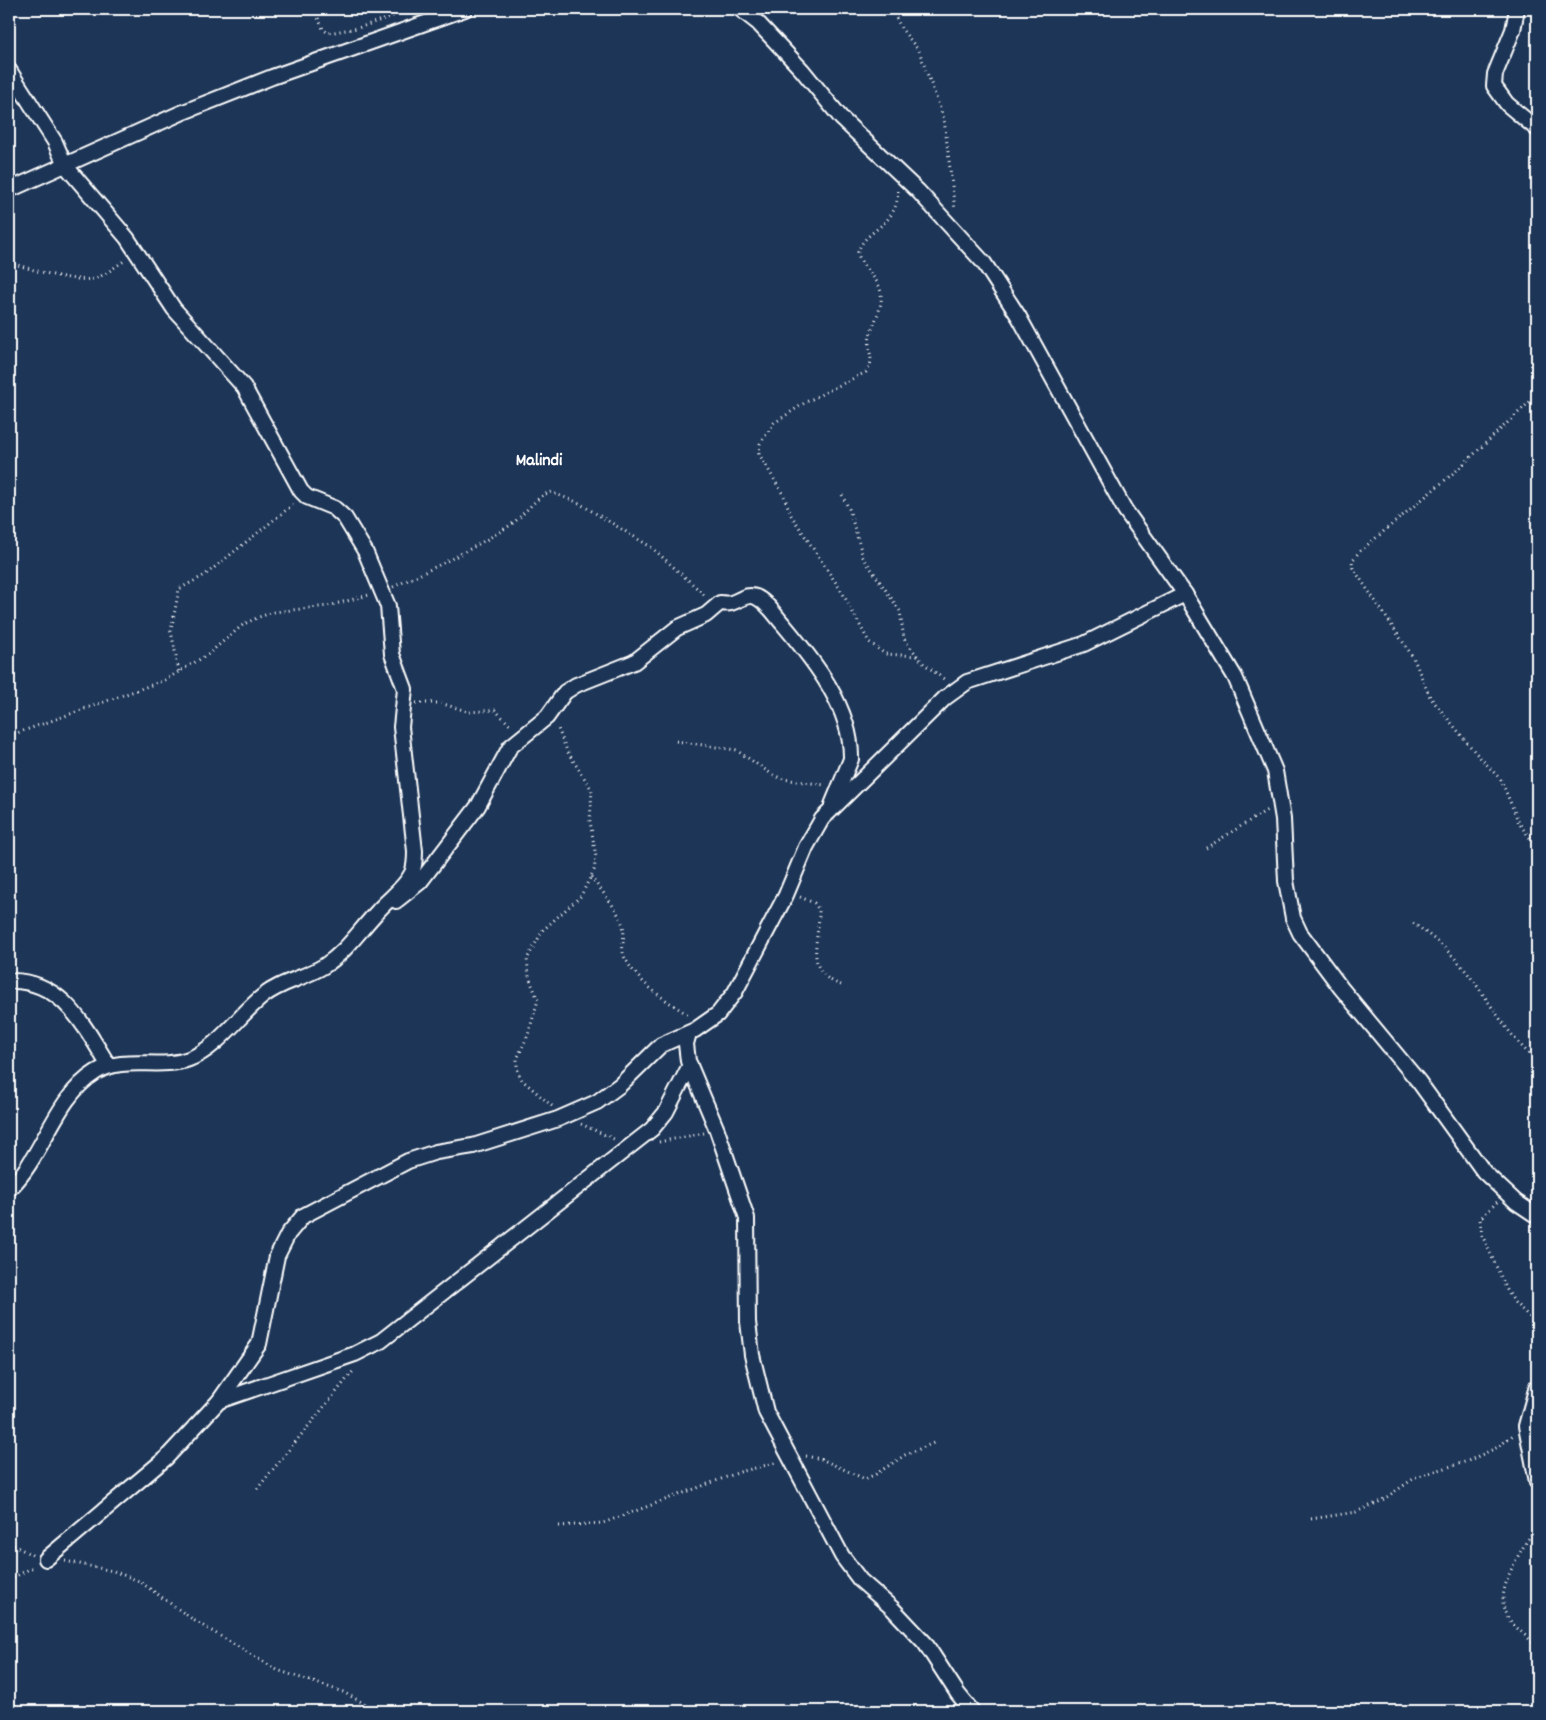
<svg xmlns="http://www.w3.org/2000/svg" width="1546" height="1720" font-family="Dekko,sans-serif">
<style>
.lines{fill:none;stroke-linecap:round;stroke-linejoin:round}
.street-casing{stroke:#fff;stroke-width:18}
.path{stroke:#fff;stroke-width:3;stroke-dasharray:1 4;stroke-linecap:butt}
.street{stroke:#1d3557;stroke-width:14}
.labels{text-anchor:middle;dominant-baseline:central;stroke-width:4;stroke-linejoin:round;paint-order:stroke}
.quarter-label{font-size:18px;font-weight:bold;fill:#fff;stroke:#1d3557}
</style>
<rect width="100%" height="100%" fill="#1d3557"/>
<filter id="ink" filterUnits="userSpaceOnUse"><feTurbulence type="fractalNoise" baseFrequency=".02" numOctaves="2"/><feDisplacementMap in="SourceGraphic" scale="10" xChannelSelector="R" yChannelSelector="G"/><feConvolveMatrix kernelMatrix="1 2 1 2 8 2 1 2 1" color-interpolation-filters="sRGB"/></filter>
<g filter="url(#ink)">
<g class="lines">
<!-- street casing -->
<g class="street-casing">
<g id="street">
<polyline points="740,9 758,23 802,70 842,119 918,191 984,263 1019,317 1125,510 1185,594 1235,677 1275,771 1283,819 1286,881 1293,918 1300,933 1341,988 1419,1082 1484,1172 1516,1202 1537,1216"/>
<polyline points="1517,9 1513,30 1495,74 1494,86 1507,104 1537,129"/>
<path d="M 9,70 L 55,142 L 65,165 L 127,238 L 174,309 L 244,387 L 301,491 L 307,497 L 334,508 L 345,518 L 365,551 L 388,606 L 392,654 L 405,689 L 401,727 L 415,851 C 415,858 415,866 412,873 C 404,889 388,899 377,912 C 359,931 346,952 324,966 C 305,978 280,982 263,996 C 239,1015 218,1048 189,1059 C 159,1070 125,1055 96,1072 C 54,1098 44,1156 9,1189"/>
<polyline points="9,190 181,113 272,77 465,9"/>
<path d="M 396,901 L 420,882 L 478,806 L 510,747 L 547,717 L 565,692 L 576,685 L 634,662 L 677,628 L 706,615 L 720,603 C 723,603 727,604 731,603 C 739,601 747,593 756,597 C 767,602 775,615 783,624 C 814,661 852,708 851,759 L 832,805"/>
<path d="M 9,981 C 62,979 84,1026 109,1066"/>
<polyline points="689,1033 686,1044 688,1061 717,1130 747,1218 748,1322 752,1355 766,1412 842,1556 860,1580 892,1608 925,1643 958,1694 972,1711"/>
<polyline points="1537,1386 1526,1426 1537,1482"/>
<polyline points="219,1401 355,1354 381,1341 652,1129 666,1112 690,1065"/>
<polyline points="46,1559 166,1458 219,1401 259,1344 277,1256 288,1234 303,1216 408,1161 436,1152 473,1146 558,1119 597,1102 620,1085 661,1045 695,1030 718,1014 735,992 786,895 806,847 822,819 945,698 967,682 1084,644 1185,594"/>
</g>
</g>
<!-- path -->
<g class="path">
<polyline points="314,9 323,29 328,33 358,28 413,9"/>
<polyline points="892,9 901,28 919,51 944,119 955,210"/>
<path d="M 898,191 C 897,228 865,228 858,252 C 859,266 876,275 880,289 C 886,307 870,325 869,343 C 869,356 875,360 866,372 L 806,402 L 774,423 L 760,444 L 759,454 L 784,496 L 791,515 L 842,592 L 869,642 L 885,654 L 917,656"/>
<path d="M 9,262 C 29,269 71,282 92,279 C 104,277 115,266 126,260"/>
<polyline points="1537,395 1456,471 1359,552 1352,561 1353,568 1413,657 1430,697 1475,752 1501,780 1519,823 1537,848"/>
<polyline points="842,495 849,509 863,557 900,611 904,639 922,662 945,680"/>
<path d="M 393,587 C 434,568 471,550 509,526 C 524,516 533,499 550,492 L 577,502 L 651,547 L 706,596"/>
<polyline points="179,671 171,631 179,589 205,575 295,503"/>
<polyline points="416,703 440,703 470,712 495,710 512,727"/>
<polyline points="9,736 165,680 207,655 244,624 259,617 274,612 328,606 369,595"/>
<polyline points="676,741 736,750 773,775 783,779 825,785"/>
<polyline points="1206,848 1267,810"/>
<path d="M 591,877 C 602,892 618,909 623,926 C 626,938 619,949 626,960 C 640,985 667,1001 690,1016"/>
<path d="M 800,897 L 814,903 L 819,910 C 820,940 802,971 841,985"/>
<path d="M 1413,923 C 1436,939 1456,957 1472,979 C 1493,1007 1510,1038 1537,1061"/>
<polyline points="552,1106 522,1080 517,1069 517,1059 528,1035 538,1000 529,977 527,959 543,930 581,896 594,870 596,857 590,821 592,790 567,751 557,726"/>
<polyline points="581,1124 616,1140"/>
<polyline points="659,1142 704,1133"/>
<polyline points="1497,1202 1480,1219 1482,1235 1507,1290 1515,1303 1537,1324"/>
<polyline points="806,1456 821,1459 865,1479 876,1474 905,1455 936,1442"/>
<polyline points="257,1489 355,1369"/>
<polyline points="1311,1519 1356,1512 1381,1501 1416,1477 1468,1461 1498,1447 1513,1435"/>
<polyline points="559,1526 603,1523 740,1472 778,1462"/>
<path d="M 1537,1526 C 1524,1545 1495,1588 1505,1612 C 1511,1626 1527,1635 1537,1647"/>
<polyline points="9,1543 34,1556"/>
<polyline points="65,1561 113,1571 139,1581 195,1621 277,1670 343,1692 378,1711"/>
<polyline points="9,1580 35,1566"/>
</g>
<!-- street -->
<use href="#street" class="street"/>
</g>
</g>
<g class="labels">
<!-- quarter labels -->
<g class="quarter-label">
<text x="539" y="461">Malindi</text>
</g>
</g>
<!-- margin -->
<rect width="1546" height="1720" fill="none" stroke="#1d3557" stroke-width="30"/>
<rect x="15" y="15" width="1516" height="1690" fill="none" stroke="#fff" stroke-width="2" filter="url(#ink)"/>
</svg>
